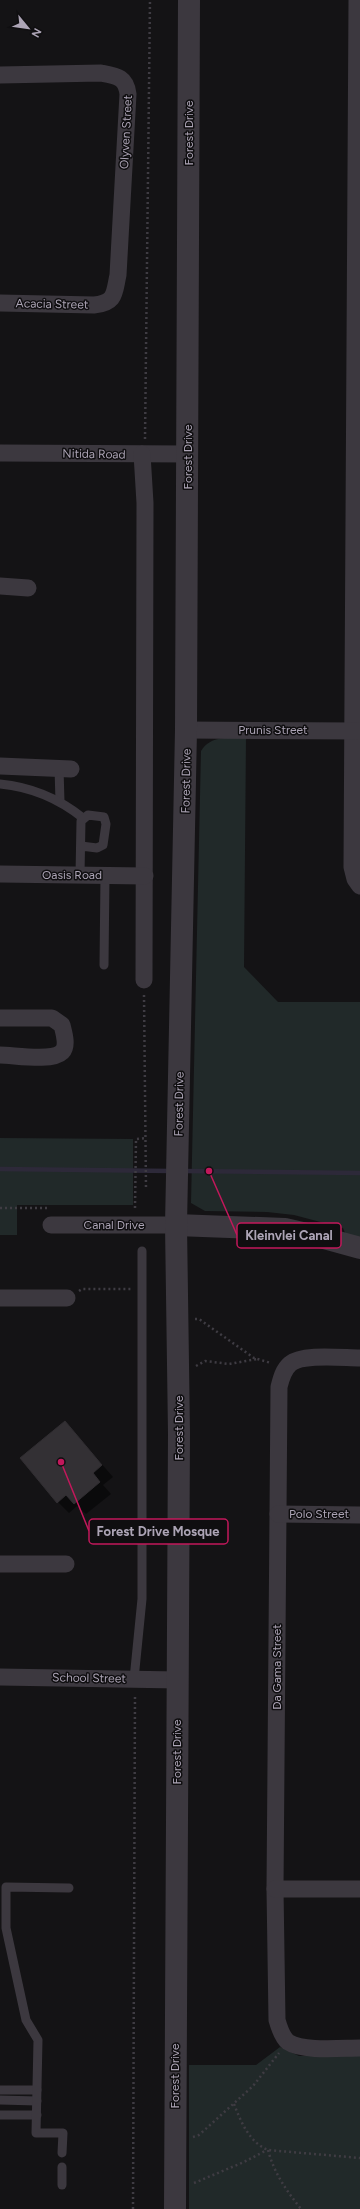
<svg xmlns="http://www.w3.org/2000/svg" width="360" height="2209" font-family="Figtree,sans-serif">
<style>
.green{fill:#212929}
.shadow{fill:#0007}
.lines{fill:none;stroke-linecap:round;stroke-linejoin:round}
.stream{stroke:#2d2939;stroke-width:4.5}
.building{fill:#333034;stroke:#302d31}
.path{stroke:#3f3c43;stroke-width:2.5;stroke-dasharray:2 3;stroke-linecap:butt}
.service{stroke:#3c383f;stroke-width:9}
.minor{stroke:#3c383f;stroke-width:17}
.tertiary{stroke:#3c383f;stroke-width:22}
.labels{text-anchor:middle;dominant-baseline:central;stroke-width:3;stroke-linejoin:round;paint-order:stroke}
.street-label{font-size:12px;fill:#aca4b5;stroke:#0f0e10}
.leader{fill:none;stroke:#c2185b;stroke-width:1.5}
.callout-dot{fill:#c2185b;stroke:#0f0e10;stroke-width:1.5}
.callout{fill:#0f0e10;stroke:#c2185b;stroke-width:1.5}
.callout-label{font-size:13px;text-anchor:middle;font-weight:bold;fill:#aca4b5}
</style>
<rect width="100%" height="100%" fill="#141315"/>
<!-- green -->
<g class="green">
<path d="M 246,737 L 244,967 L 278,1002 L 360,1002 L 360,1239 L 346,1235 L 343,1228 L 294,1215 L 267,1212 L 205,1211 L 191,1203 L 201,751 C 211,735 229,738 246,737 Z"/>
<polygon points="0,1138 133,1139 133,1205 17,1205 17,1235 0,1235"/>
<polygon points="280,2047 299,2056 360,2056 360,2209 189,2209 189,2065 256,2065"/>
</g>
<!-- shadow -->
<polygon class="shadow" points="65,1422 113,1477 103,1485 111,1494 86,1514 77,1506 69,1513 58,1502"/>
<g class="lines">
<!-- stream -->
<g class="stream">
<polyline points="0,1169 172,1171"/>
<polyline points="184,1171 360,1173"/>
</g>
</g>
<!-- building -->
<polygon class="building" points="65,1421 102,1465 93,1473 100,1482 74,1504 66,1495 57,1503 20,1458"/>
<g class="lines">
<!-- path -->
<g class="path">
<polyline points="145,439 150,0"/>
<polyline points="144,995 146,1189"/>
<polyline points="0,1208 48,1208"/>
<polyline points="135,1208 136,1139 146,1138"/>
<polyline points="79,1291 82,1289 132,1289"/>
<polyline points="195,1319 199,1319 254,1358 271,1363"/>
<polyline points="196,1366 205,1361 229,1364 257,1359"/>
<path d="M 234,2104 C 241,2122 249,2142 268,2150 L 360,2158"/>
<polyline points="193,2137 199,2135 253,2086 279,2053"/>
<path d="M 268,2150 C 274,2173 286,2190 301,2209"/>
<polyline points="194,2183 244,2162 267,2150"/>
<polyline points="133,2209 135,1694"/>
</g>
<!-- service -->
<g class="service">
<polyline points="59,768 60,802"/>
<path d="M 0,784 C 32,787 58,798 83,818"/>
<polyline points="80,875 81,821 88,815 104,817 106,824 103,845 97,848 81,846"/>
<polyline points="104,965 105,875"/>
<polyline points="134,1679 142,1599 142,1251"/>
<polyline points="0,2090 37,2090"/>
<polyline points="0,2100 37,2101"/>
<polyline points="0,2115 37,2115"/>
<polyline points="62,2153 63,2133 36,2133 38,2040 26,2020 6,1928 6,1887 69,1888"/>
<polyline points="62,2185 62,2167"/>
</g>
<!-- minor -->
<g class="minor">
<polyline points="357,0 352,867 355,879 360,886"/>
<path d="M 0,75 L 101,73 C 117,76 126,77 128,94 L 118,275 C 114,293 116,303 94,305 L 0,303"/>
<polyline points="0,453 188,454"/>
<polyline points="142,454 145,503 144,980"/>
<polyline points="0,586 28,588"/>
<polyline points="186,730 360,731"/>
<polyline points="0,766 71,769"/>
<polyline points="0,874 145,876"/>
<path d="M 0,1018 L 52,1018 L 62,1025 C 64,1033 68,1046 62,1052 C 52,1062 14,1055 0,1055"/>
<polyline points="51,1225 176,1225"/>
<polyline points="0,1298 67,1298"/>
<path d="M 360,1358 C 343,1358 302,1353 290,1364 C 283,1370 281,1379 279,1387 L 275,1889 L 277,2020 C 279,2027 282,2037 288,2042 C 303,2052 342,2048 360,2048"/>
<polyline points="278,1514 360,1515"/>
<polyline points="0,1564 66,1564"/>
<polyline points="0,1677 178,1680"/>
<polyline points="275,1889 360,1889"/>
</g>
<!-- tertiary -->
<g class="tertiary">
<polyline points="176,1225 285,1229 320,1237 360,1248"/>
<polyline points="175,2209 179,1433 176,1225 186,730 189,0"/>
</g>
</g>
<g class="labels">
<!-- street labels -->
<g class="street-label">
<text transform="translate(126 132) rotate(-87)">Olyven Street</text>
<text transform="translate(189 133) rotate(-90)">Forest Drive</text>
<text transform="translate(52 304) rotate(1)">Acacia Street</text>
<text transform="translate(94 454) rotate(1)">Nitida Road</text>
<text transform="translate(188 457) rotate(-90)">Forest Drive</text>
<text x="273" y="730">Prunis Street</text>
<text transform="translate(186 781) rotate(-89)">Forest Drive</text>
<text x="72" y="875">Oasis Road</text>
<text transform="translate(179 1104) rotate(-89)">Forest Drive</text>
<text x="114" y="1225">Canal Drive</text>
<text transform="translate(179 1428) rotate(-90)">Forest Drive</text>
<text x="319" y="1514">Polo Street</text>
<text transform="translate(277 1667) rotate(-90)">Da Gama Street</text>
<text transform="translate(89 1678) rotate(1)">School Street</text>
<text transform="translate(177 1752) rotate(-90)">Forest Drive</text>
<text transform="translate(175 2076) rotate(-90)">Forest Drive</text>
</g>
</g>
<!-- callouts -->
<path class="leader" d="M209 1171L237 1235M61 1462L89 1531"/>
<g class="callout-dot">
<circle cx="209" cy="1171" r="4"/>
<circle cx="61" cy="1462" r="4"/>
</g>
<g class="callout">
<rect x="237" y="1223" width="104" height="25" rx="4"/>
<rect x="89" y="1519" width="139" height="25" rx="4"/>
</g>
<g class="callout-label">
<text x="289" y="1240">Kleinvlei Canal</text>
<text x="158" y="1536">Forest Drive Mosque</text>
</g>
<!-- north arrow -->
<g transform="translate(28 28) rotate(119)" stroke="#0f0e10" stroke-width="3" paint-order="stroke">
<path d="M0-3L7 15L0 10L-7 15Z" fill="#aca4b5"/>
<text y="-6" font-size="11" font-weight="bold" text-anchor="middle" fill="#aca4b5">N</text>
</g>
</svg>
